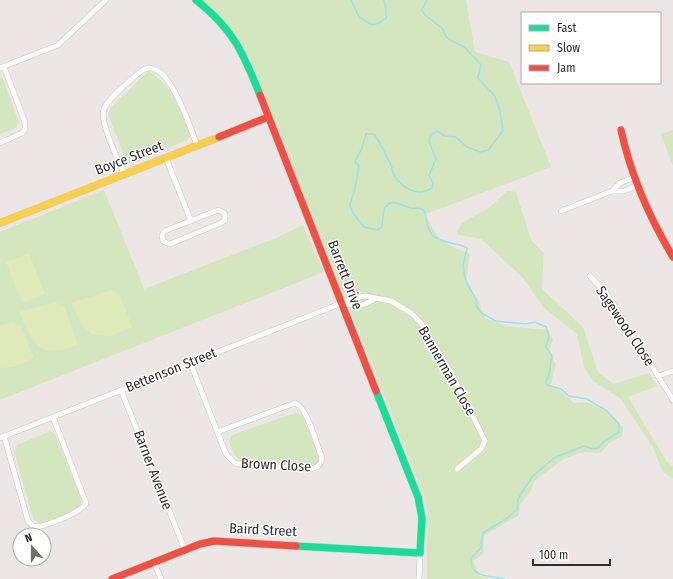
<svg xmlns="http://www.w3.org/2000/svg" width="673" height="579" font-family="'Fira Sans Condensed',sans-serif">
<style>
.green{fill:#d4e6bd}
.pitch{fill:#dfeabb}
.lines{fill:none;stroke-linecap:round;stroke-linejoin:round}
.stream{stroke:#98e4ec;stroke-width:1.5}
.street-casing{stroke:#c8c6c6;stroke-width:6}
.fast-casing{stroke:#c8c6c6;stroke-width:8}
.slow-casing{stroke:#c8c6c6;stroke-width:8}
.jam-casing{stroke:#c8c6c6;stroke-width:8}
.street{stroke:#fcfbfb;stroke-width:5}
.fast{stroke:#16e098;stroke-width:7}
.slow{stroke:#ffcf43;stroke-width:7}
.jam{stroke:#f24e42;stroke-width:7}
.labels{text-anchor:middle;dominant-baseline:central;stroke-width:3;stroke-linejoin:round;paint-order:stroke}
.street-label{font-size:14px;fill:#2e2e2e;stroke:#fff}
</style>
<rect width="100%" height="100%" fill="#ece7e4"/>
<!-- green -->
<g class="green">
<path d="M 202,0 L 466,0 L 475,52 L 509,62 L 551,167 L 426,214 C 437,241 444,244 470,254 L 466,281 L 479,301 L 485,318 L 506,326 L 548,330 L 553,340 L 549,351 L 556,364 L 550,387 L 560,390 L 574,403 L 587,402 L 609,413 L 623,427 L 622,436 L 608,444 L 601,453 L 584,452 L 564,459 L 534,481 L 531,491 L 520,505 L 519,515 L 484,536 L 483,554 L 473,561 L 480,576 L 488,579 L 427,579 L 427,510 L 424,496 L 250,58 C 238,34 223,18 202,0 Z"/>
<path d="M 148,71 C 172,83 181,113 191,136 L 187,140 L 131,164 L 125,158 L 108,114 L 111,108 Z"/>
<polygon points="0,77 3,79 19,123 16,128 0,134"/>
<polygon points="673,130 673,166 661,134"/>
<polygon points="104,190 144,289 276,238 303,225 324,272 0,400 0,232"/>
<polygon points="507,191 516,192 531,240 544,253 542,289 583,327 598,372 614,384 649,373 657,386 628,397 667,462 673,466 673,479 662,471 653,447 620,398 593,381 584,367 577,334 544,308 523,278 481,239 456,234 462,223 490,207"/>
<polygon points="295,413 302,415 319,457 318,465 313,468 244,464 235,456 229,441 232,435"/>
<polygon points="51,431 55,434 82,501 81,509 41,526 34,520 14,451 17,445"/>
</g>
<!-- pitch -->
<g class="pitch">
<polygon points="29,253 45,294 22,303 6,262"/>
<polygon points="112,290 120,295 132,327 111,336 92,335 81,323 71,303"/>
<path d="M 55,302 L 64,306 L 78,345 C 38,359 35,347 19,312 Z"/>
<polygon points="11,322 21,326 34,358 13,367 0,368 0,326"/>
</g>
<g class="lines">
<!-- stream -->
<g class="stream">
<polyline points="351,0 359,17 372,25 379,23 386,18 386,10 384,0"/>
<path d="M 427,0 L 422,10 L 425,15 L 442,28 L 447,38 L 464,47 L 481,65 L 478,78 L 495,96 L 500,111 L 503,131 L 488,150 L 480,152 L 467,147 L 456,137 L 445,136 L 437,131 L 431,134 L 429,141 L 436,159 L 429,175 L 433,183 L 432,188 C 418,197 404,189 395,177 C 392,174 393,169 391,165 C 386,155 381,144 374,134 L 366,134 L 362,148 L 355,162 L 359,166 L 355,188 L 350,205 L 353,213 L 364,227 L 377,230 L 382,227 L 384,209 C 392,196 401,206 411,208 C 416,209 419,207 424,210 C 430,235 428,238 455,244 C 460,245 463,245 467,248 L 463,266 L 465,278 L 477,302 L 477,307 L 481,313 L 496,321 L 526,324 L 535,322 L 546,327 L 549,336 L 546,347 L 552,356 L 549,375 L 546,381 L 547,385 L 561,389 L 569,396 L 587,399 L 607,411 L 619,424 L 619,432 L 603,442 L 598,448 L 593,449 L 584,446 L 554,458 L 532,477 L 518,499 L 517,509 L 509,517 L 483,533 L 481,548 L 471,558 L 472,568 C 480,578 494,576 505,579"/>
</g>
<!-- street casing -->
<g class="street-casing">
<g id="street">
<polyline points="0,68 58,45 106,0"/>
<polyline points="0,143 22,133 25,129 25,122 4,67"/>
<polyline points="166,158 191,221"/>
<path d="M 124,174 C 119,161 99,122 104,109 C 109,97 131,80 141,71 C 167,52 190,128 197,145"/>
<polyline points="612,191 620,183 635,177"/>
<polygon points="218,210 221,211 225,214 225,220 221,223 170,244 163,241 162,235 165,231"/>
<polyline points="561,211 612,191 624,191 638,185"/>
<polyline points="590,276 607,294 673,400"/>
<path d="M 342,303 C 353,307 364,307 374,299"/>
<path d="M 190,362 L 226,454 L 235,463 L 243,465 L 311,469 L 317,467 L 322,461 L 321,455 C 316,443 307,407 295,403 L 217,432"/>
<polyline points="658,376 673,371"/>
<polyline points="121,390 185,550"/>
<path d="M 4,436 L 28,521 L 33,526 C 42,529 82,512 86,503 L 53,417"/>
<polyline points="0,438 342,303 347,299 365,296 391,301 411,313 421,323 453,376 485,441 481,449 457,469"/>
<polyline points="154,562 161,579"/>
<polyline points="419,579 420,553"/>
</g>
</g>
<!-- fast casing -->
<g class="fast-casing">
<g id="fast">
<path d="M 196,0 C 233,29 243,52 260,95"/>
<polyline points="296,546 420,553 422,518 418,497 376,391"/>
</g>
</g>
<!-- slow casing -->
<g class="slow-casing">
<polyline id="slow" points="0,223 219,137"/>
</g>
<!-- jam casing -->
<g class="jam-casing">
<g id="jam">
<polyline points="260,95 376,391"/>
<path d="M 621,130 C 631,176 649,217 673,257"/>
<polyline points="219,137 268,117"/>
<polyline points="112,579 200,544 214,541 296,546"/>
</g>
</g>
<!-- street -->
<use href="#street" class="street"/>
<!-- fast -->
<use href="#fast" class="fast"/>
<!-- slow -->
<use href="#slow" class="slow"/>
<!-- jam -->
<use href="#jam" class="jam"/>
</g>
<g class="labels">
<!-- street labels -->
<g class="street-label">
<text transform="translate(129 158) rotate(-21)">Boyce Street</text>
<text transform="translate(345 275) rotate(69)">Barrett Drive</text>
<text transform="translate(625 326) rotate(56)">Sagewood Close</text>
<text transform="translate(171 370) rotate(-22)">Bettenson Street</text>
<text transform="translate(447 371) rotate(60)">Bannerman Close</text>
<text transform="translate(276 465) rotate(3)">Brown Close</text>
<text transform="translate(153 470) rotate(69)">Barner Avenue</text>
<text transform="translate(263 530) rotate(3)">Baird Street</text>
</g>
</g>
<!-- legend -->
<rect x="521" y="12" width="140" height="72" fill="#ffffff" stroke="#ababab"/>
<rect x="529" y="25" width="20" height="6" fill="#16e098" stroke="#ababab"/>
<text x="557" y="32" font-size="12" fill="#2e2e2e">Fast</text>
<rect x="529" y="45" width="20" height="6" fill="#ffcf43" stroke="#ababab"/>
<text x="557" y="52" font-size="12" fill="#2e2e2e">Slow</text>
<rect x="529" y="65" width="20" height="6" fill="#f24e42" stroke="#ababab"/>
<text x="557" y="72" font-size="12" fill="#2e2e2e">Jam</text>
<!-- north arrow -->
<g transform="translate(32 547) rotate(339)"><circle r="19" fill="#ffffff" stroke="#ababab"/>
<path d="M0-3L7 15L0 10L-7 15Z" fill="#706f6e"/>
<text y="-6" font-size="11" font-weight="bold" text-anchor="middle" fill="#2e2e2e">N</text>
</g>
<!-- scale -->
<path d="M533 559v6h77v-6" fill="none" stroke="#2e2e2e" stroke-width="2"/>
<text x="539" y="559" font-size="12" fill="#2e2e2e" stroke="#ffffff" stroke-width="3" paint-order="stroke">100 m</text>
</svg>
